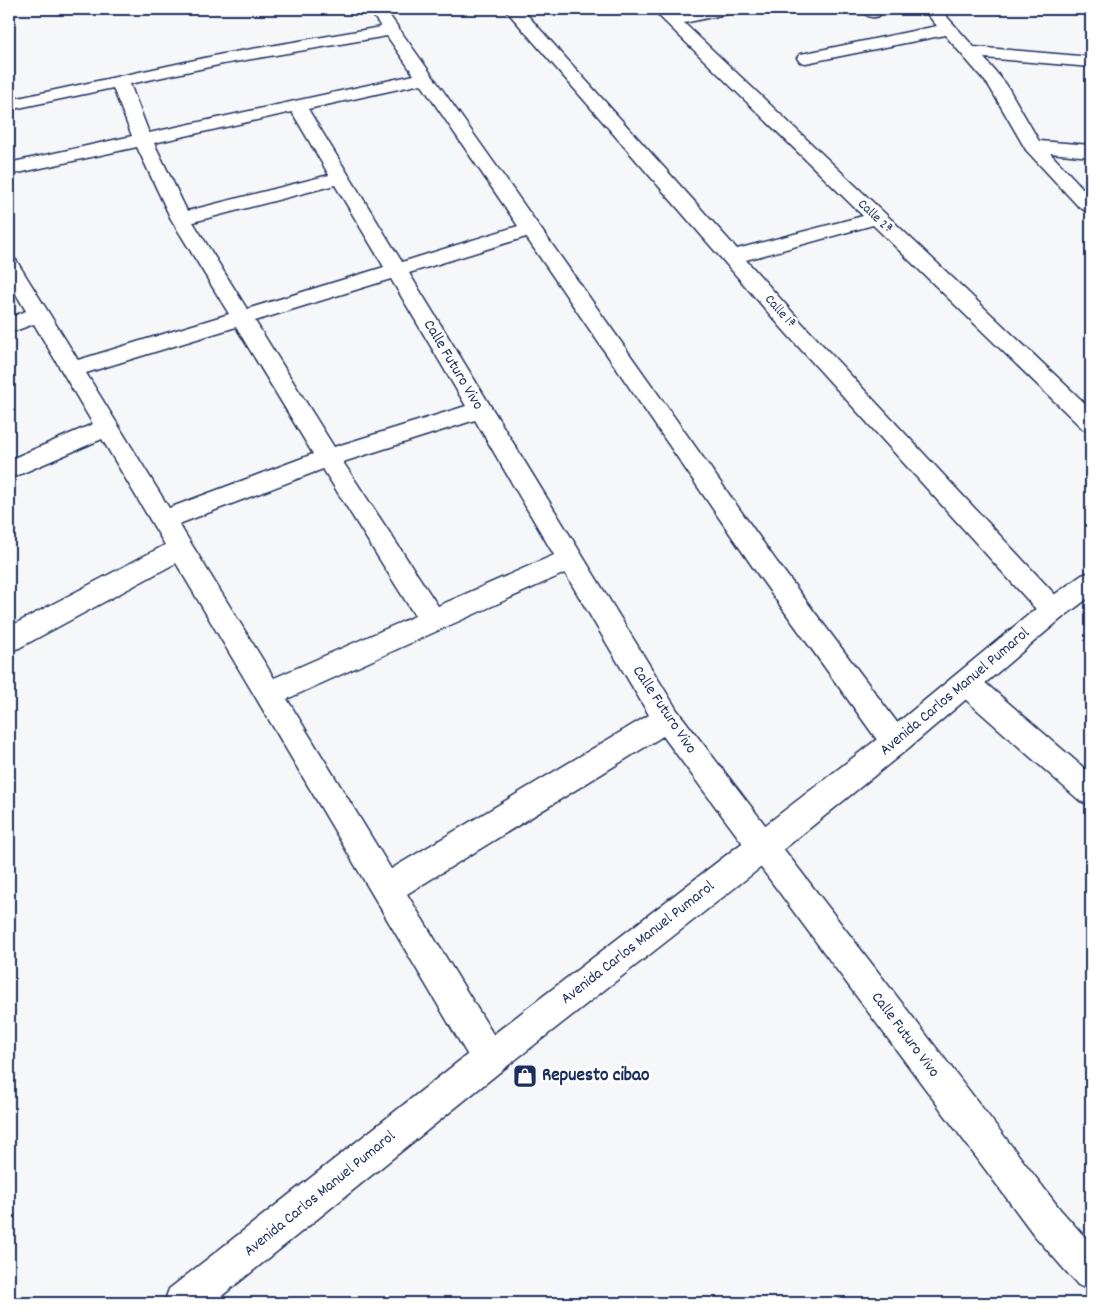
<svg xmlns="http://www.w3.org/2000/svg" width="1100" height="1312" font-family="Dekko,sans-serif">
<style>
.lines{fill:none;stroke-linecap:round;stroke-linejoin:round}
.minor-casing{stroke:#1b2f5e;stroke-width:3}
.major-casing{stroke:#1b2f5e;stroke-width:3}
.minor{fill:#fff;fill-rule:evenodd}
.major{fill:#fff;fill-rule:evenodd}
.labels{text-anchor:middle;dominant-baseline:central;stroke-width:5;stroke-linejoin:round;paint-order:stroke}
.far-street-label{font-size:14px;fill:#1b2f5e;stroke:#fff}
.street-label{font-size:16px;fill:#1b2f5e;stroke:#fff}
.near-poi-label{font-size:19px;font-weight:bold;fill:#1b2f5e;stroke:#fff;text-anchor:start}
</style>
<rect width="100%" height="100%" fill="#f6f7f9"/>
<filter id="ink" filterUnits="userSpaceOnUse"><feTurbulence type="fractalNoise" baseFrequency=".02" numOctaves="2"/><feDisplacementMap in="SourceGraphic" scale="10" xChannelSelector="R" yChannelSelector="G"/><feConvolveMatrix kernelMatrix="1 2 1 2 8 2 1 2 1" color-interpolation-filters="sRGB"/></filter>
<g filter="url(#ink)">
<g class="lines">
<!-- minor casing -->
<g class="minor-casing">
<g id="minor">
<path d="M 369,9 L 385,9 L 777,562 L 905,733 L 909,742 L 905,751 L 895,755 L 885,751 L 759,576 L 526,237 L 409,273 L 677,710 L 1060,1209 L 1091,1244 L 1091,1291 L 1078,1285 L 1034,1235 L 663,736 L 407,894 L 501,1047 L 506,1059 L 501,1071 L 489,1076 L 477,1071 L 176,563 L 19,648 L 9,651 L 9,627 L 165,545 L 102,439 L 9,479 L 9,460 L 93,424 L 34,324 L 9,333 L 9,318 L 26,311 L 9,282 L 9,259 L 16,260 L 78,360 L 229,314 L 171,219 L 137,147 L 9,175 L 9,163 L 132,136 L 113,88 L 9,110 L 9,100 L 223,54 L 381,27 ZM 387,36 L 414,75 L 149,133 L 130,84 L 223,64 ZM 421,84 L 518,226 L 402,262 L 308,109 ZM 292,112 L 329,175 L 187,211 L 154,143 ZM 335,185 L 384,267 L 247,309 L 193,222 ZM 391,279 L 466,406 L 334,447 L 255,321 ZM 236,327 L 313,454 L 169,508 L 86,373 ZM 475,420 L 554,555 L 438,606 L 343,462 ZM 323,469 L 415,616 L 274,678 L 179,524 ZM 565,573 L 649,715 L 391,869 L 287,699 Z"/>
<polygon points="505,9 522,9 737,249 863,216 652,9 669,9 675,15 706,9 738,9 736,12 684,23 1091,409 1091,431 1083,429 873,225 746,260 802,323 1062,602 1066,610 1062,618 1053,621 1044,618 786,333"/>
<path d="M 861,9 L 878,9 L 881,13 L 879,16 C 870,19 866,16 861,9 Z"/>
<polygon points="923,9 940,9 974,47 1091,57 1091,67 984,58 1006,84 1039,141 1091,145 1091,157 1050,153 1091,197 1091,212 1084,210 1077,205 1026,150 989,86 945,35 806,63 800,62 797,58 800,54 806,53 937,26"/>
<polygon points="966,671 976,675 1091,774 1091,805 1080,801 956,691 952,683 956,675"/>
</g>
</g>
<!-- major casing -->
<g class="major-casing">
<polygon id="major" points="1091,572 1091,596 1062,618 905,751 774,857 501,1071 213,1303 164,1303 169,1289 477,1047 885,733 1044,602 1082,575"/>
</g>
<!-- minor -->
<use href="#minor" class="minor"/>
<!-- major -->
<use href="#major" class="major"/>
</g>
</g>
<!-- icons -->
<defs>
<g id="shop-square" transform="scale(1.25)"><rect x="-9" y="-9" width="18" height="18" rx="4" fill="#1b2f5e" stroke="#fff"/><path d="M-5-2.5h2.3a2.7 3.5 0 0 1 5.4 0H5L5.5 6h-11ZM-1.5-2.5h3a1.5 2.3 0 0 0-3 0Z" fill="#fff"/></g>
</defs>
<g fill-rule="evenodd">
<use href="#shop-square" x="525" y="1076"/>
</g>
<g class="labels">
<!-- far-street labels -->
<g class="far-street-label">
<text transform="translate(875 217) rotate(44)">Calle 2ª</text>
<text transform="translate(780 312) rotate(49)">Calle 1ª</text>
</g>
<!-- street labels -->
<g class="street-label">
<text transform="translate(453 365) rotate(59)">Calle Futuro Vivo</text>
<text transform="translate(955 692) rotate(-40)">Avenida Carlos Manuel Pumarol</text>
<text transform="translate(664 710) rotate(56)">Calle Futuro Vivo</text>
<text transform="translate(638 943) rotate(-38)">Avenida Carlos Manuel Pumarol</text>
<text transform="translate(905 1035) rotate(53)">Calle Futuro Vivo</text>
<text transform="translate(320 1194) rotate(-39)">Avenida Carlos Manuel Pumarol</text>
</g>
<!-- near-poi labels -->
<g class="near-poi-label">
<text x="542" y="1076">Repuesto cibao</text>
</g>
</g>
<!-- margin -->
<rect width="1100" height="1312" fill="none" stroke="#fff" stroke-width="30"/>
<rect x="15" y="15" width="1070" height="1282" fill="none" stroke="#1b2f5e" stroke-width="2" filter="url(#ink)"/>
</svg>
